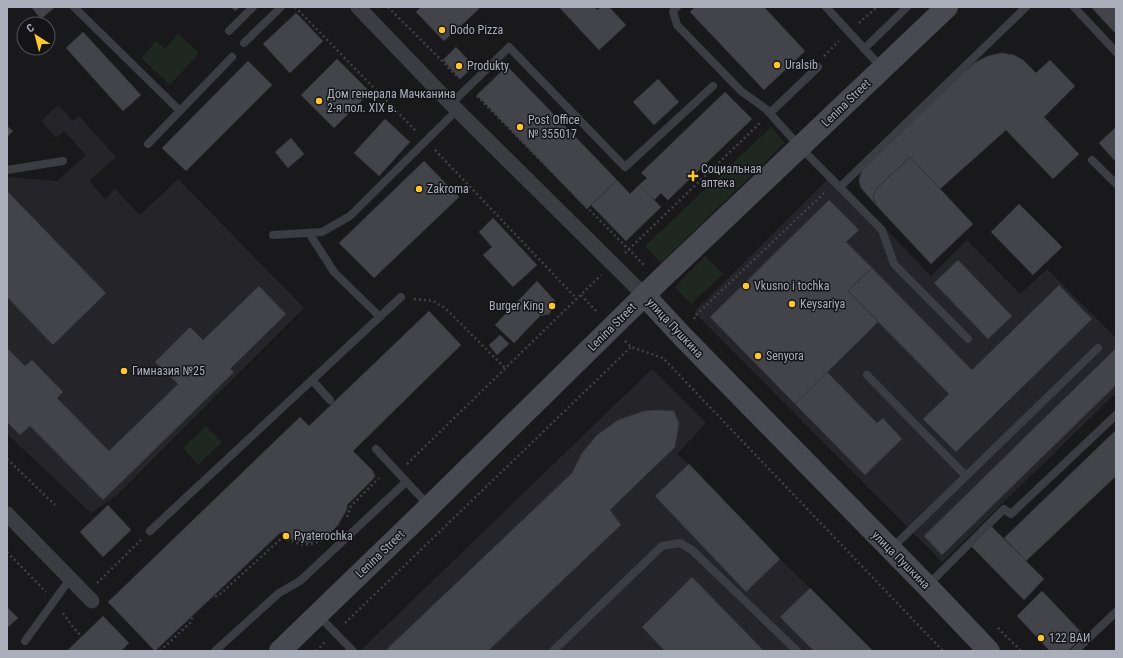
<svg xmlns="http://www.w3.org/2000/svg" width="1123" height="658" font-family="'Roboto Condensed',sans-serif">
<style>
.built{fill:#252529}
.green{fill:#1e2720}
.building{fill:#434449;stroke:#333338}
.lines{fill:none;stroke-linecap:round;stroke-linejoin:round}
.path{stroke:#404148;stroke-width:2.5;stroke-dasharray:2 3;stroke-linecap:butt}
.lane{stroke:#3c3c43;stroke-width:8}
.street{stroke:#3c3c43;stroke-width:15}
.secondary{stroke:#484951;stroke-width:22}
.poi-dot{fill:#ffc72e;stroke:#141417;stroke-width:1.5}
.labels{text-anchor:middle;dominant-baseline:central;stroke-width:3;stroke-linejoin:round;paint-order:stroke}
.poi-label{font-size:12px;fill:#abafbc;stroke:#141417;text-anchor:start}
.street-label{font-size:12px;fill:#abafbc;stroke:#141417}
</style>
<rect width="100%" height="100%" fill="#19191c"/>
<!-- built -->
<g class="built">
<polygon points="58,105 73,121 79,116 116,157 89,181 105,199 115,189 140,215 178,179 304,308 117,495 91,513 7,434 7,177 57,181 86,155 64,131 56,138 41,121"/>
<polygon points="833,174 931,276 967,240 1020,294 1047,269 1116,338 1116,393 942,562 694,312"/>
<polygon points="652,369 706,423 677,454 689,464 780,559 810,588 873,651 360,651"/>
</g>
<!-- green -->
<g class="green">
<polygon points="178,34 199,53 170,85 141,58 156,41 165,49"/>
<polygon points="771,127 785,143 661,263 645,246"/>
<polygon points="705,256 723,274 691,304 675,287"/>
<polygon points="206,426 222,442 198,465 183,448"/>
</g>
<!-- building -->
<g class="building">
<polygon points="31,7 54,7 54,8 41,19"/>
<polygon points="231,7 240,7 235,11"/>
<polygon points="421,7 477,7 479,9 444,41 416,12"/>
<polygon points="559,7 594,7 597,10 601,7 609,7 626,25 599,50"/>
<polygon points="695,7 764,7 805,51 764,90 690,12"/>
<polygon points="1091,7 1116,7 1116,34"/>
<polygon points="296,13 323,41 290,73 263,44"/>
<polygon points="83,32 141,95 123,111 66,48"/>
<polygon points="456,47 474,66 460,79 443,60"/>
<polygon points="1001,53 1014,55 1023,60 1036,73 1050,60 1075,86 1044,117 1079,154 1053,179 1006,130 940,189 910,157 877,188 873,197 877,206 861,188 859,180 862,170 965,71 976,62 988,56"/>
<polygon points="337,59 370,92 334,128 301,95"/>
<polygon points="248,61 272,85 186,171 162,148"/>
<polygon points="507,66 617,180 587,209 477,95"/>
<polygon points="658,79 679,102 654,125 633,102"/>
<polygon points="725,92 752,119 668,200 661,193 654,200 639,185 647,178 641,173"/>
<polygon points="385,119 410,142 379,176 354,153"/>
<polygon points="7,126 13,131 7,137"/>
<polygon points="1116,127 1116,162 1099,143"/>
<polygon points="291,138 304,154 288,168 275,152"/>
<polygon points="910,157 973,224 931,264 877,206 873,197 877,188"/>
<polygon points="424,161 459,197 374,278 339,243"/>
<polygon points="617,180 630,194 639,185 661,207 626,241 591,205"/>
<polygon points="7,191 106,293 53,345 7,297"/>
<polygon points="829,200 859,230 846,242 872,268 848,291 878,322 795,404 710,317"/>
<polygon points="1019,204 1062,247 1033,275 991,232"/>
<polygon points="493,218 537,265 513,287 483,255 492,247 479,232"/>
<polygon points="958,260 1012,316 988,339 934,283"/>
<polygon points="872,268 972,370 1059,285 1092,319 956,452 923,419 949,394 848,291"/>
<polygon points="537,281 555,301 553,308 549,314 540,316 514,343 495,325"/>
<polygon points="259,286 286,314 230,369 234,372 103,500 30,426 20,435 7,422 7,348 25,366 32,360 63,392 57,398 109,451 178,384 155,362 190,327 203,340"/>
<polygon points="429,311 461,345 353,451 373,471 375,476 373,479 347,505 347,509 338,525 326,537 308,543 291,539 281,532 155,651 108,602 300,417 309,426"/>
<polygon points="500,335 509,344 497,355 489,345"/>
<polygon points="1116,348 1116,385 942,555 924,536"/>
<polygon points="827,372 877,423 883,418 902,439 865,475 795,404"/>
<polygon points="656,410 674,411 679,423 675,447 610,510 621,525 488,651 388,651 387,649 572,473 582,453 597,435 618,420 644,411"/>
<polygon points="1116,430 1116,476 1026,561 1004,538"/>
<polygon points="689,464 780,559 746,592 655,496"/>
<polygon points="108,505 131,530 103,557 80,532"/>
<polygon points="991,526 1044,579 1024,600 971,546"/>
<polygon points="692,577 764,651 665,651 642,627"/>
<polygon points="810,588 873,651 814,651 780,617"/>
<polygon points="1042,591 1084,635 1068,651 1050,651 1017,616"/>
<polygon points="7,607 18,618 7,628"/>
<polygon points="103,616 129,643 121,651 67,651"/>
</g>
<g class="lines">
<!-- path -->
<g class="path">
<polyline points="295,7 417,132"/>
<polyline points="388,7 459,78"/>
<polyline points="859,23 877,7"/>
<polyline points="824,56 839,41"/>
<polyline points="477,96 645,266"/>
<polyline points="435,150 577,299"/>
<polyline points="625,253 760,123"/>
<polyline points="581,295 598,313"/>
<polyline points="414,299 433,301 445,308 505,368"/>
<polyline points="695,319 694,317 825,192"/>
<polyline points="625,341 631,347 663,358 943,651"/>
<polyline points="7,459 55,505"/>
<polyline points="407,464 601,275"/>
<polyline points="347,517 351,506 379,478"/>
<polyline points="7,552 46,592"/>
<polyline points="97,583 141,540"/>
<polyline points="63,613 73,627 81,636"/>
<polyline points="345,623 631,347"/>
<polyline points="998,628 1021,651"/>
<path d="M 160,651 L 191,622 L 193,613 L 211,597 L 218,596 L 283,537 C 298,544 306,548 322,540"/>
<polyline points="316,651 325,642"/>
</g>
<!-- lane -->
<g class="lane">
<polyline points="74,7 180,111"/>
<polyline points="677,7 673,11 677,25 741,91 766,109 800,147 882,230 894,264 968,339"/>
<polyline points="826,7 882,68"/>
<polyline points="1074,7 1116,52"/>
<polyline points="229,31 253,7"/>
<polyline points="244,43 281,7"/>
<polyline points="864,49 907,7"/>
<polyline points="451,104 509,47 625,167 713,86"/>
<polyline points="770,113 818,67"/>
<polyline points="148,144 232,57"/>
<polyline points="1092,160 1116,184"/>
<polyline points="7,170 63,161"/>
<polyline points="840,187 1026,7"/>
<polyline points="309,233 334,272 380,317"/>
<polyline points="273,235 322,232 350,216 457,110"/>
<polyline points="867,375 966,476"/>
<polyline points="312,380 401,297"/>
<polyline points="376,449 429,506"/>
<polyline points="150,531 312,380 330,400"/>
<polyline points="891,549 1098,348"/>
<polyline points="928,585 1004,509 1011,514 1116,415"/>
<polyline points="318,615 353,651"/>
<polyline points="25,641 70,579"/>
<polyline points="215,651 279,593 300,581 406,482"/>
<polyline points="553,651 662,546 680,543 692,550 797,651"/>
<polyline points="1075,651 1116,612"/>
</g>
<!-- street -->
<g class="street">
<polyline points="358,7 451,104 644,295"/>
<polyline points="7,514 92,601"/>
</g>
<!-- secondary -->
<g class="secondary">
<polyline points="644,295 683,337 927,586 989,651"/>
<polyline points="280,651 429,507 660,280 947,7"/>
</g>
</g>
<!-- markers -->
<g class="poi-dot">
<circle cx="442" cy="30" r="4"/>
<circle cx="777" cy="65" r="4"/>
<circle cx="459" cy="66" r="4"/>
<circle cx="319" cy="101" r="4"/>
<circle cx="520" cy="127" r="4"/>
<path d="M691 170h4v4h4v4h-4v4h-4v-4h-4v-4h4z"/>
<circle cx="419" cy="189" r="4"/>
<circle cx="746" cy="286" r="4"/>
<circle cx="792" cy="304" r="4"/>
<circle cx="552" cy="306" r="4"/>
<circle cx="758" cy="356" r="4"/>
<circle cx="124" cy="371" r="4"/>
<circle cx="286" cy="536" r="4"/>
<circle cx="1041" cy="638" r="4"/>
</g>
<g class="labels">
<!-- poi labels -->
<g class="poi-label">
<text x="450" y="30">Dodo Pizza</text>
<text x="785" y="65">Uralsib</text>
<text x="467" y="66">Produkty</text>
<text x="327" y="94">Дом генерала Мачканина<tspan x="327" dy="14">2-я пол. XIX в.</tspan></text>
<text x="528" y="120">Post Office<tspan x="528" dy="14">№ 355017</tspan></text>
<text x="701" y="169">Социальная<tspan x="701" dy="14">аптека</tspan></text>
<text x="427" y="189">Zakroma</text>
<text x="754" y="286">Vkusno i tochka</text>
<text x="800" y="304">Keysariya</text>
<text x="544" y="306" text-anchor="end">Burger King</text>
<text x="766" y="356">Senyora</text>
<text x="132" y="371">Гимназия №25</text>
<text x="294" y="536">Pyaterochka</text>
<text x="1049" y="638">122 ВАИ</text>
</g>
<!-- street labels -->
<g class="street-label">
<text transform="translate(846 103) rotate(-44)">Lenina Street</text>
<text transform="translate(612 327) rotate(-45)">Lenina Street</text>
<text transform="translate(675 328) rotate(47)">улица Пушкина</text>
<text transform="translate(380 554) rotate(-44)">Lenina Street</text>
<text transform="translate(901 560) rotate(45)">улица Пушкина</text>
</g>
</g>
<!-- border -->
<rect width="1123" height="658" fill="none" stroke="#abafbc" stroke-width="16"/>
<!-- north arrow -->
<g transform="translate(36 36) rotate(324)"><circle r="19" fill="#141417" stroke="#505259"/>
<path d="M0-3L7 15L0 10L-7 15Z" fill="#ffc72e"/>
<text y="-6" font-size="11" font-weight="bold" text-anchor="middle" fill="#abafbc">С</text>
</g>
</svg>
